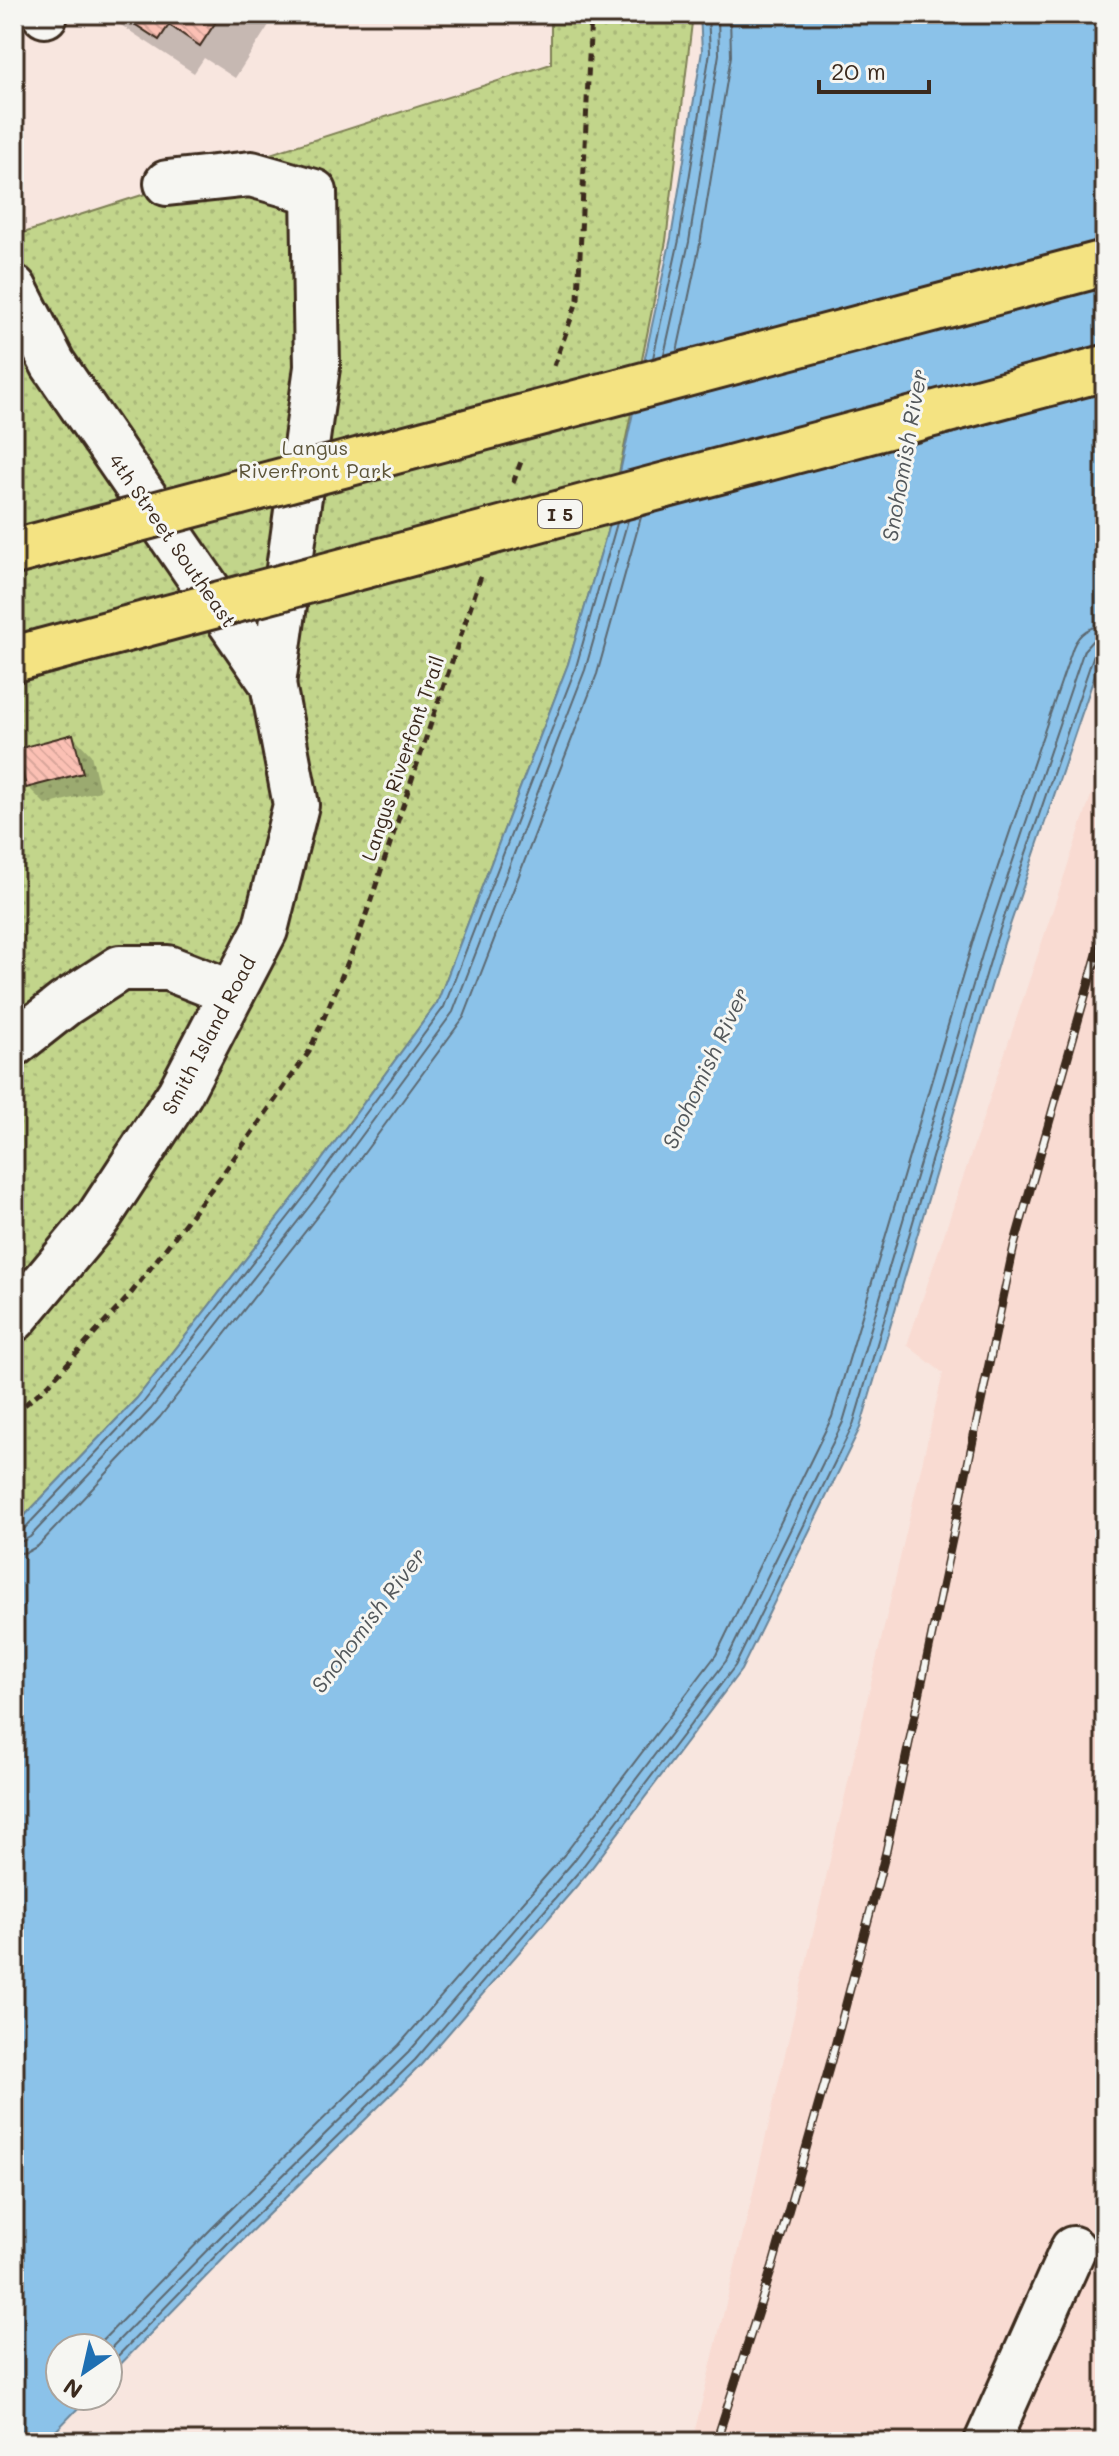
<svg xmlns="http://www.w3.org/2000/svg" width="1119" height="2456" font-family="Mali,sans-serif">
<style>
.built{fill:#f9dbd2}
.grass{fill:url(#grass-dots);stroke:#7e8054;stroke-width:2}
.water{fill:#8bc2e9;stroke:#6b8598;stroke-width:2}
.shadow{fill:#0003}
.lines{fill:none;stroke-linecap:round;stroke-linejoin:round}
.shore{stroke:#5b676f;stroke-width:2}
.building{fill:url(#building-back-hatch);stroke:#3b2a1e;stroke-width:2}
.minor-casing{stroke:#3b2a1e;stroke-width:50}
.path{stroke:#3b2a1e;stroke-width:5;stroke-dasharray:8 6;stroke-linecap:butt}
.minor{stroke:#f6f6f2;stroke-width:44}
.rail-casing{stroke:#3b2a1e;stroke-width:9}
.rail{stroke:#f6f6f2;stroke-width:6;stroke-dasharray:18;stroke-linecap:butt}
.highway-bridge-casing{stroke:#3b2a1e;stroke-width:50;stroke-linecap:butt}
.highway-bridge{stroke:#f4e382;stroke-width:44}
.labels{text-anchor:middle;dominant-baseline:central;stroke-width:6;stroke-linejoin:round;paint-order:stroke}
.shield{fill:#f6f6f2;stroke:#73675e;stroke-width:2}
.shield-label{font-size:18px;font-weight:bold;fill:#3b2a1e}
.park-label{font-size:20px;fill:#5d5539;stroke:#f6f6f2}
.street-label{font-size:20px;fill:#3b2a1e;stroke:#f6f6f2}
.water-label{font-size:22px;font-style:italic;fill:#53585b;stroke:#f6f6f2}
</style>
<defs>
<pattern id="grass-dots" width="8" height="8" patternUnits="userSpaceOnUse" patternTransform="scale(2)"><rect width="8" height="8" fill="#c2d58b"/><path d="M2 2h.1M6 6h.1" fill="none" stroke="#a8b778" stroke-width="1.8" stroke-linecap="round"/></pattern>
<pattern id="building-back-hatch" width="6" height="6" patternUnits="userSpaceOnUse" patternTransform="scale(2)"><rect width="6" height="6" fill="#fbc0b4"/><path d="M-1 5l2 2M0 0l6 6M5-1l2 2" fill="none" stroke="#d8a59a"/></pattern>
</defs>
<rect width="100%" height="100%" fill="#f8e6df"/>
<filter id="ink" filterUnits="userSpaceOnUse"><feTurbulence type="fractalNoise" baseFrequency=".0125" numOctaves="2"/><feDisplacementMap in="SourceGraphic" scale="16" xChannelSelector="R" yChannelSelector="G"/><feConvolveMatrix kernelMatrix="1 2 1 2 8 2 1 2 1" color-interpolation-filters="sRGB"/></filter>
<g filter="url(#ink)">
<!-- built -->
<polygon class="built" points="1105,754 1105,2442 692,2442 750,2205 943,1373 907,1345"/>
<!-- grass -->
<polygon class="grass" points="551,14 693,14 666,241 607,532 568,664 437,1003 302,1187 137,1398 14,1527 14,236 551,64"/>
<!-- water -->
<polygon class="water" points="700,14 1105,14 1105,645 1004,943 860,1428 741,1670 587,1874 421,2065 234,2248 108,2377 108,2348 60,2348 60,2396 90,2396 45,2442 14,2442 14,1527 137,1398 302,1187 437,1003 568,664 607,532 671,238 702,51"/>
<!-- shadow -->
<g class="shadow">
<polygon points="104,14 276,14 235,78 204,58 194,73"/>
<polygon points="73,736 91,755 100,791 46,805 28,787"/>
</g>
<g class="lines">
<!-- shore -->
<g class="shore">
<polyline points="677,352 700,244 731,56 730,14"/>
<polyline points="664,355 689,242 719,54 718,14"/>
<polyline points="653,358 679,240 710,52 708,14"/>
<polyline points="14,1532 23,1530 143,1403 308,1192 444,1007 576,667 617,523"/>
<polyline points="14,1542 23,1541 30,1537 151,1409 316,1198 453,1012 585,670 628,520"/>
<polyline points="14,1554 27,1552 38,1546 160,1417 326,1205 464,1017 597,674 641,517"/>
<path d="M 95,2348 L 213,2227 L 399,2045 L 564,1855 L 716,1655 L 832,1417 L 975,934 L 1073,647 C 1079,633 1089,626 1105,625"/>
<polyline points="108,2351 221,2236 408,2053 573,1862 726,1661 843,1422 987,938 1084,650 1093,640 1105,637"/>
<polyline points="108,2366 228,2243 415,2060 581,1869 735,1666 853,1425 996,941 1094,654 1098,649 1105,647"/>
</g>
</g>
<!-- building -->
<g class="building">
<polygon points="119,14 221,14 200,46 169,25 159,40"/>
<polygon points="73,734 83,773 26,788 17,749"/>
</g>
<g class="lines">
<!-- minor casing -->
<g class="minor-casing">
<g id="minor">
<polyline points="44,14 45,15"/>
<polyline points="167,183 251,174 314,192 317,367 273,684"/>
<polyline points="14,288 53,364 273,684 296,805 265,930 180,1093 98,1218 14,1319"/>
<polyline points="14,1044 66,1003 120,968 168,968 232,993"/>
<polyline points="987,2442 1073,2249"/>
</g>
</g>
<!-- path -->
<g class="path">
<polyline points="554,366 578,299 591,14"/>
<polyline points="513,483 522,459"/>
<polyline points="14,1414 48,1385 129,1296 222,1175 309,1052 357,941 481,576"/>
</g>
<!-- minor -->
<use href="#minor" class="minor"/>
<!-- rail casing -->
<g class="rail-casing">
<polyline id="rail" points="716,2442 772,2268 831,2061 886,1852 1014,1246 1105,926"/>
</g>
<!-- rail -->
<use href="#rail" class="rail"/>
<!-- highway-bridge casing -->
<g class="highway-bridge-casing">
<g id="highway-bridge">
<polyline points="14,552 1105,263"/>
<polyline points="14,659 1105,368"/>
</g>
</g>
<!-- highway-bridge -->
<use href="#highway-bridge" class="highway-bridge"/>
</g>
</g>
<g class="labels">
<!-- shield labels -->
<rect class="shield" x="538" y="500" width="44" height="28" rx="6"/>
<g class="shield-label">
<text x="560" y="514">I 5</text>
</g>
<!-- park labels -->
<g class="park-label">
<text x="315" y="447">Langus<tspan x="315" dy="23">Riverfront Park</tspan></text>
</g>
<!-- street labels -->
<g class="street-label">
<text transform="translate(173 540) rotate(55)">4th Street Southeast</text>
<text transform="translate(402 758) rotate(-71)">Langus Riverfont Trail</text>
<text transform="translate(208 1035) rotate(-62)">Smith Island Road</text>
</g>
<!-- water labels -->
<g class="water-label">
<text transform="translate(904 455) rotate(-80)">Snohomish River</text>
<text transform="translate(705 1068) rotate(-65)">Snohomish River</text>
<text transform="translate(368 1620) rotate(-53)">Snohomish River</text>
</g>
</g>
<!-- margin -->
<rect width="1119" height="2456" fill="none" stroke="#f6f6f2" stroke-width="48"/>
<rect x="24" y="24" width="1071" height="2408" fill="none" stroke="#3b2a1e" stroke-width="3" filter="url(#ink)"/>
<!-- north arrow -->
<g transform="translate(84 2372) rotate(214)"><circle r="38" fill="#f6f6f2" stroke="#aba49d" stroke-width="2"/>
<path d="M0-6L14 30L0 20L-14 30Z" fill="#1f6fb2"/>
<text y="-12" font-size="22" font-weight="bold" text-anchor="middle" fill="#3b2a1e">N</text>
</g>
<!-- scale -->
<path d="M819 80v12h110v-12" fill="none" stroke="#3b2a1e" stroke-width="4"/>
<text x="831" y="80" font-size="24" fill="#3b2a1e" stroke="#f6f6f2" stroke-width="6" paint-order="stroke">20 m</text>
</svg>
